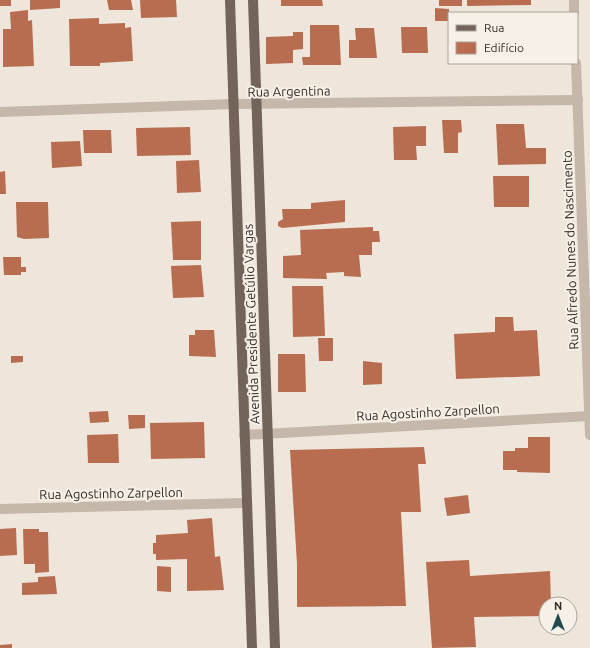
<svg xmlns="http://www.w3.org/2000/svg" width="590" height="648" font-family="Ubuntu,sans-serif">
<style>
.building{fill:#b86d50}
.lines{fill:none;stroke-linecap:round;stroke-linejoin:round}
.minor{stroke:#c5b7a9;stroke-width:10}
.major{stroke:#73645b;stroke-width:10}
.labels{text-anchor:middle;dominant-baseline:central;stroke-width:4;stroke-linejoin:round;paint-order:stroke}
.street-label{font-size:13px;fill:#332c28;stroke:#f7f0e7}
</style>
<rect width="100%" height="100%" fill="#eee6db"/>
<!-- building -->
<g class="building">
<rect x="0" y="0" width="11" height="6"/>
<polygon points="30,0 60,0 60,8 30,10"/>
<polygon points="107,0 131,0 133,10 109,10"/>
<polygon points="140,0 176,0 177,17 141,18"/>
<polygon points="281,0 322,0 323,6 281,6"/>
<rect x="439" y="0" width="23" height="6"/>
<polygon points="467,0 531,0 531,5 467,6"/>
<polygon points="435,8 449,9 449,21 435,21"/>
<polygon points="28,10 28,21 32,20 34,66 3,67 3,29 11,29 10,12"/>
<polygon points="99,18 99,24 125,23 125,28 131,27 133,61 100,63 100,66 70,66 69,19"/>
<polygon points="310,25 339,25 341,65 303,65 302,57 310,57"/>
<polygon points="401,27 427,27 428,53 402,53"/>
<polygon points="355,28 374,28 377,58 349,58 349,40 356,40"/>
<polygon points="293,32 303,32 303,49 293,50 293,63 266,64 266,37 293,36"/>
<polygon points="442,120 461,120 462,132 458,133 458,153 444,153"/>
<polygon points="496,124 524,124 526,148 546,148 546,164 498,165"/>
<polygon points="426,126 426,146 416,146 417,160 394,160 393,127"/>
<polygon points="190,127 191,155 137,156 136,128"/>
<polygon points="83,130 111,130 112,153 84,153"/>
<polygon points="80,141 82,166 52,168 51,142"/>
<polygon points="199,160 201,192 177,193 176,161"/>
<polygon points="5,171 6,194 0,194 0,172"/>
<polygon points="493,176 529,176 529,207 494,207"/>
<polygon points="345,200 345,222 282,228 278,226 278,222 283,219 282,209 311,209 311,203"/>
<polygon points="16,202 48,202 49,238 24,239 17,237"/>
<polygon points="201,221 201,260 173,260 171,222"/>
<polygon points="373,227 373,231 379,231 380,242 372,242 372,255 359,255 361,277 344,276 344,272 326,273 327,279 283,278 283,256 301,255 300,230"/>
<polygon points="3,257 21,257 21,267 26,267 26,272 21,272 21,275 4,275"/>
<polygon points="201,265 204,297 173,298 171,266"/>
<polygon points="292,286 323,286 325,336 293,337"/>
<polygon points="495,317 513,317 514,331 537,330 540,376 456,379 454,334 495,332"/>
<polygon points="195,330 214,330 216,357 189,356 189,335 195,335"/>
<polygon points="318,338 333,338 333,361 319,361"/>
<polygon points="278,354 305,354 306,392 278,392"/>
<polygon points="11,356 23,356 23,362 11,363"/>
<polygon points="363,361 382,363 382,384 363,385"/>
<polygon points="108,411 109,422 90,423 89,412"/>
<polygon points="128,415 145,415 145,428 129,429"/>
<polygon points="204,422 205,458 151,459 150,423"/>
<polygon points="118,434 119,463 88,463 87,435"/>
<polygon points="528,437 550,437 550,473 517,472 517,470 503,470 503,451 515,451 515,448 528,448"/>
<polygon points="424,447 426,464 418,464 421,512 401,512 406,606 297,607 297,564 290,450"/>
<polygon points="468,495 470,513 447,516 444,498"/>
<polygon points="212,518 215,557 220,556 224,590 187,591 187,559 156,560 156,554 153,554 153,543 156,543 156,535 188,533 187,520"/>
<polygon points="16,528 17,555 0,556 0,529"/>
<polygon points="23,529 39,529 39,532 48,532 49,572 35,573 35,564 24,564"/>
<polygon points="469,560 470,576 550,571 551,604 546,604 546,616 474,617 476,647 432,648 426,562"/>
<polygon points="157,566 171,567 171,592 157,591"/>
<polygon points="55,576 57,594 22,595 22,583 38,582 38,577"/>
<polygon points="12,644 12,648 0,648 0,645"/>
</g>
<g class="lines">
<!-- minor -->
<g class="minor">
<polyline points="574,0 574,13"/>
<polyline points="576,63 590,435"/>
<polyline points="0,112 234,104 578,100"/>
<polyline points="244,435 590,416"/>
<polyline points="0,509 246,503"/>
</g>
<!-- major -->
<g class="major">
<polyline points="230,0 252,648"/>
<polyline points="253,0 275,648"/>
</g>
</g>
<g class="labels">
<!-- street labels -->
<g class="street-label">
<text transform="translate(289 91) rotate(-1)">Rua Argentina</text>
<text transform="translate(570 250) rotate(-92)">Rua Alfredo Nunes do Nascimento</text>
<text transform="translate(251 324) rotate(-92)">Avenida Presidente Getúlio Vargas</text>
<text transform="translate(428 412) rotate(-3)">Rua Agostinho Zarpellon</text>
<text transform="translate(111 493) rotate(-1)">Rua Agostinho Zarpellon</text>
</g>
</g>
<!-- legend -->
<rect x="448" y="12" width="130" height="52" fill="#f7f0e7" stroke="#a9a29b"/>
<rect x="456" y="25" width="20" height="6" fill="#73645b" stroke="#a9a29b"/>
<text x="484" y="32" font-size="12" fill="#332c28">Rua</text>
<rect x="456" y="42" width="20" height="12" fill="#b86d50" stroke="#a9a29b"/>
<text x="484" y="52" font-size="12" fill="#332c28">Edifício</text>
<!-- north arrow -->
<g transform="translate(558 616)"><circle r="19" fill="#f7f0e7" stroke="#a9a29b"/>
<path d="M0-3L7 15L0 10L-7 15Z" fill="#224b50"/>
<text y="-6" font-size="11" font-weight="bold" text-anchor="middle" fill="#332c28">N</text>
</g>
</svg>
